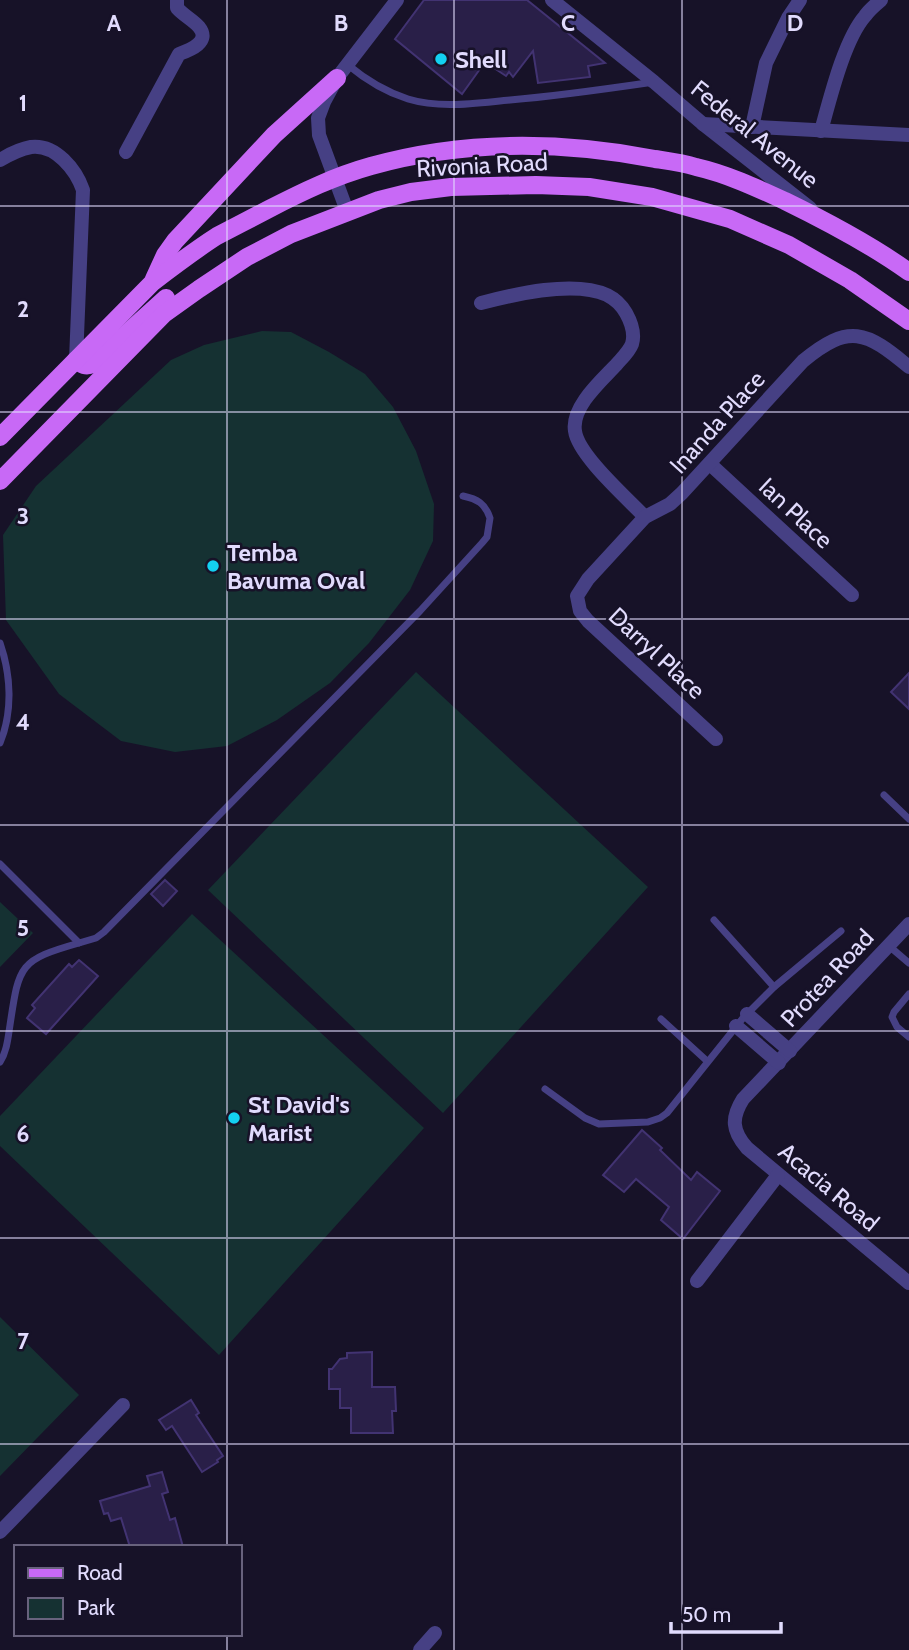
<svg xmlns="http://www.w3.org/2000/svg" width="909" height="1650" font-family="Cabin,sans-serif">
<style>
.green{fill:#153132}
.building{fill:#291f48;stroke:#423372;stroke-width:2}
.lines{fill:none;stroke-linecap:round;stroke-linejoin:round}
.service{stroke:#464084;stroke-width:7}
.minor{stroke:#464084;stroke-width:14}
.primary{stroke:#c869f6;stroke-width:18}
.grid{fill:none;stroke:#e1dbfd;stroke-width:2;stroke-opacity:0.55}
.poi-dot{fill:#13d0f1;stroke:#171228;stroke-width:2.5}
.labels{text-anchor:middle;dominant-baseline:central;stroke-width:5;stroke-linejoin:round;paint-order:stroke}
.poi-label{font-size:24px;font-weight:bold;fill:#e1dbfd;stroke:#171228;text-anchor:start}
.street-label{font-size:24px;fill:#e1dbfd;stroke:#171228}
.grid-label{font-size:23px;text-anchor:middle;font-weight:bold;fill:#e1dbfd;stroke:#171228;stroke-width:5;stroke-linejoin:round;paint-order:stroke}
</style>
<rect width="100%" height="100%" fill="#171228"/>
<!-- green -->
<g class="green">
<polygon points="262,331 291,332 329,352 365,374 393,407 416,451 434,504 433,541 410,590 369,643 330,683 277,720 227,746 175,752 121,741 59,694 6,620 3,535 36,486 171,360 204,345"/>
<polygon points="416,672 648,887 443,1113 208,890"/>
<polygon points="0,902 33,933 0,967"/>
<polygon points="192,914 424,1128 219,1355 0,1146 0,1116"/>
<polygon points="0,1317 79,1395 0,1476"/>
</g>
<!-- building -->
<g class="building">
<polygon points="424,0 527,0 605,63 588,66 590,77 538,83 533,51 513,77 509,72 506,76 485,62 462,94 395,39"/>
<polygon points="909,673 909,709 891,692"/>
<polygon points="165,880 177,891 163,906 151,894"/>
<polygon points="79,960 98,976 46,1034 27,1018 35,1008 32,1005 69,964 72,967"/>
<polygon points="642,1130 662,1148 660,1150 691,1180 697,1172 720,1191 683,1239 661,1220 669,1207 636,1179 624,1192 603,1175"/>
<polygon points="372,1352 372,1387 395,1387 396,1411 392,1411 393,1433 351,1433 351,1408 340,1408 340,1389 329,1389 329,1369 332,1369 340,1359 347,1358 347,1353"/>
<polygon points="191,1400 199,1413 196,1415 223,1456 217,1460 218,1462 202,1472 172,1426 166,1430 159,1420"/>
<polygon points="162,1472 168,1492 162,1494 170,1520 175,1518 183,1547 130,1547 121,1518 111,1521 108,1513 104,1514 100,1501 150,1486 147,1476"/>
</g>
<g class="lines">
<!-- service -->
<g class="service">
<path d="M 348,65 C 366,80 386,92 408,99 C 441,109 477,103 510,100 C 558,96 606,89 654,82"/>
<path d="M 0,643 C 11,675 13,711 0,743"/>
<polyline points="884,795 909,819"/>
<path d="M 0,864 L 79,943 L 96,938 L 104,932 L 420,611 L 482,543 L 487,537 L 490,518 C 485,503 477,499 463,496"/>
<polyline points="714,920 774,987"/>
<polyline points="889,946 909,963"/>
<polyline points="909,994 894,1012 892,1017 897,1027 909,1037"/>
<polyline points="661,1019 707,1061"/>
<path d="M 0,1062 C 7,1051 8,1038 10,1025 C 19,965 19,960 79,943"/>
<polyline points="545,1089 585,1118 599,1124 648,1122 660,1118 667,1113 743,1018 774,987 841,931"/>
</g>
<!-- minor -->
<g class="minor">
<polyline points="552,0 654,82 703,124 810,208"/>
<polyline points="703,124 909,135"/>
<polyline points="752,127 766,63 788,18 800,0"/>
<path d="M 821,131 C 830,99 844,40 865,16 C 869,10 875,5 881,0"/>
<path d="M 126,152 L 179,54 C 190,50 211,42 199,27 C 193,20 183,15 177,8 L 177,0"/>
<path d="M 0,160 C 10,154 20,149 31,147 C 56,144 76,170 83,190 L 76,360"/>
<polyline points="347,211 319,135 318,118 324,102 337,78 397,0"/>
<path d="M 481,303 C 515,294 574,280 607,295 C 615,299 622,306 626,313 C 631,322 635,334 632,344 C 629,352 621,359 616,365 C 601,381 571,407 575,431 C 578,455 627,498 645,517"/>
<polyline points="710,464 852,595"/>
<path d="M 716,739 L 588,621 L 580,611 L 577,596 L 588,579 L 645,517 L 670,504 L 682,493 L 803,361 C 849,323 866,331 909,367"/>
<path d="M 909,924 L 743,1099 C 731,1118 732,1131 747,1148 L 909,1283"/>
<polyline points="747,1014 790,1051"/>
<polyline points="736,1026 779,1063"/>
<polyline points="697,1281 778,1175"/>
<polyline points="0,1532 123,1405"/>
<polyline points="420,1650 435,1633"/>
</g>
<!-- primary -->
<g class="primary">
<polyline points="154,279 165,255 175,241 274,135 337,78"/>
<path d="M 76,360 C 82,365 86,367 93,364 L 166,298"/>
<path d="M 0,437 L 153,282 C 174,266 195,250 217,236 C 234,227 252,218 269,209 C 302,192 335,176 371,166 C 464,140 561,141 655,159 C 668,161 683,163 696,167 C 727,174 757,188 785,201 C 828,222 870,244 909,272"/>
<polyline points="0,481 164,314 199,289 247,257 291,234 379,200 411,192 451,187 536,185 589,187 652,197 730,219 789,245 850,280 909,321"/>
</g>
</g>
<!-- grid -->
<path class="grid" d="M 227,0 L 227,1547M 454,0 L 454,1650M 682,0 L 682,1650M 0,206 L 909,206M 0,412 L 909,412M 0,619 L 909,619M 0,825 L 909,825M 0,1031 L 909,1031M 0,1238 L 909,1238M 0,1444 L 909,1444M 227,1634 L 227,1650"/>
<!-- markers -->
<g class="poi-dot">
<circle cx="441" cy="59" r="7"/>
<circle cx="213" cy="566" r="7"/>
<circle cx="234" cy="1118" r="7"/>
</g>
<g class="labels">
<!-- poi labels -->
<g class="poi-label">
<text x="455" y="59">Shell</text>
<text x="227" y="552">Temba<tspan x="227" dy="28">Bavuma Oval</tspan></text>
<text x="248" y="1104">St David's<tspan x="248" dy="28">Marist</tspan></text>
</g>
<!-- street labels -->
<g class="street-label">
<text transform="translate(755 134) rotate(39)">Federal Avenue</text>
<text transform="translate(482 165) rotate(-3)">Rivonia Road</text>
<text transform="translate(717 422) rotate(-48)">Inanda Place</text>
<text transform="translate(796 513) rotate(43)">Ian Place</text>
<text transform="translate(657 653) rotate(43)">Darryl Place</text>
<text transform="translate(827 978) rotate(-47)">Protea Road</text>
<text transform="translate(829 1187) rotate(40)">Acacia Road</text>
</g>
</g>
<g class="grid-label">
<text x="114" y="31">A</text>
<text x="341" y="31">B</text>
<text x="568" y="31">C</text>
<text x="795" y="31">D</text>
<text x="23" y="111">1</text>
<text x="23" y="317">2</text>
<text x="23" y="524">3</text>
<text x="23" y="730">4</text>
<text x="23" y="936">5</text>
<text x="23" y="1142">6</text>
<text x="23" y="1349">7</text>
</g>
<!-- legend -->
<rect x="14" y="1545" width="228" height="91" fill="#171228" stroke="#68627d" stroke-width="2"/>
<rect x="28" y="1568" width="35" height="10" fill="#c869f6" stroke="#68627d" stroke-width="2"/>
<text x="77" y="1580" font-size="21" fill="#e1dbfd">Road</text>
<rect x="28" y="1598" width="35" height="21" fill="#153132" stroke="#68627d" stroke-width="2"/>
<text x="77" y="1615" font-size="21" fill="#e1dbfd">Park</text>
<!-- scale -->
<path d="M671 1622v10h110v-10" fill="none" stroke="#e1dbfd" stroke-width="3.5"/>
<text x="682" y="1622" font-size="21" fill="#e1dbfd" stroke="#171228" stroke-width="5" paint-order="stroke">50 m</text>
</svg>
